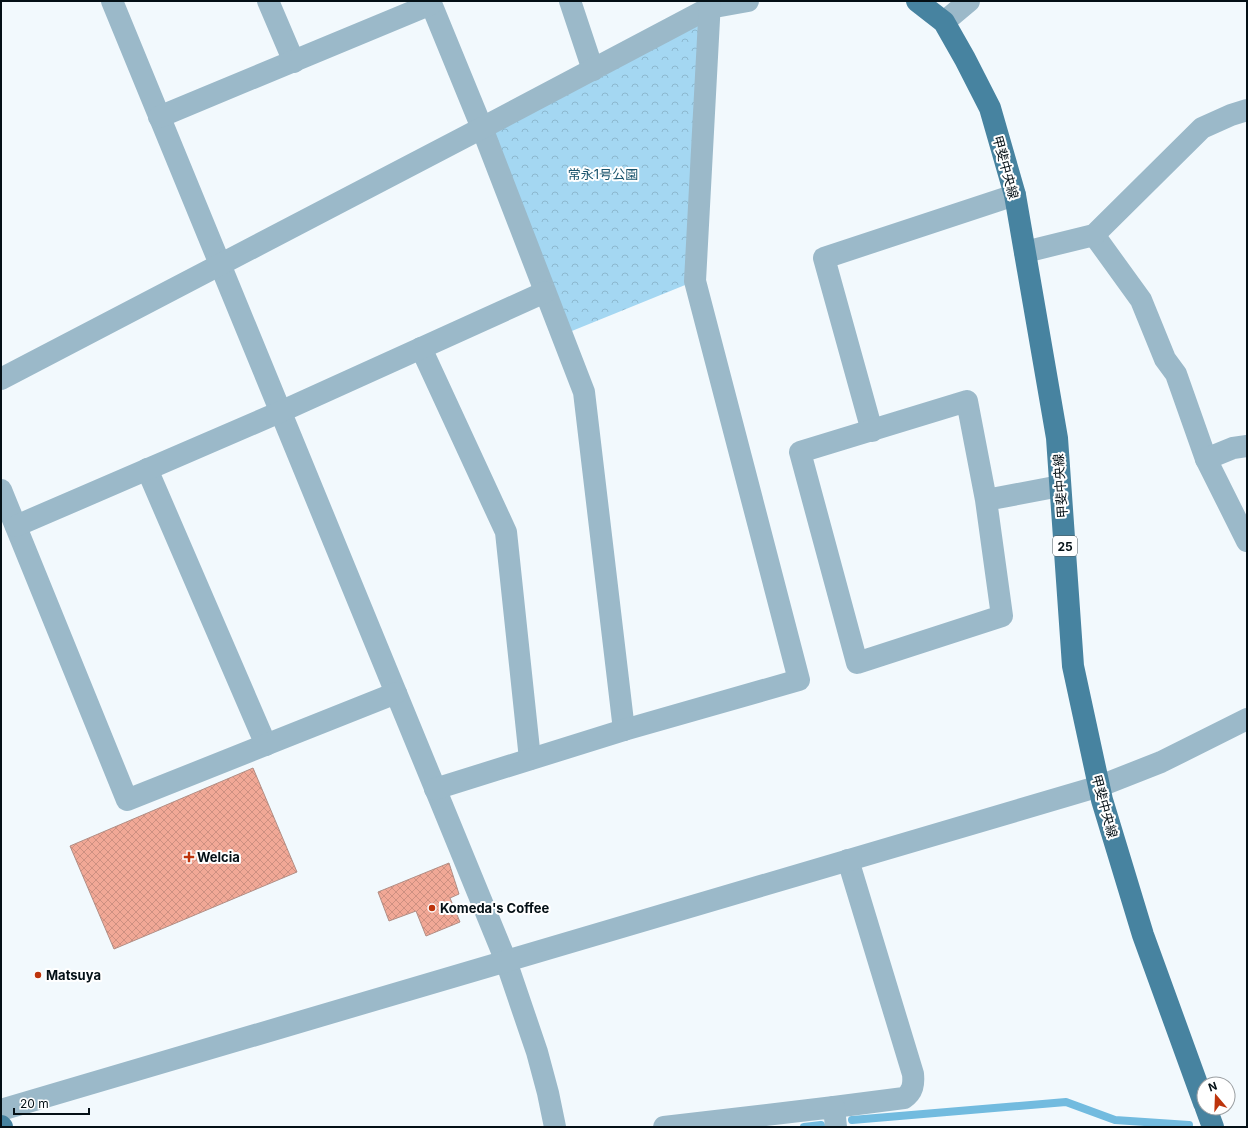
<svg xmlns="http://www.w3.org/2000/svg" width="1248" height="1128" font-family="Inter,'Noto Sans JP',sans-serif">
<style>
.park{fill:url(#park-crowns)}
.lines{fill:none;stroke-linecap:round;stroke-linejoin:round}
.stream{stroke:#72bbdf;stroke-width:8}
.building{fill:url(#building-cross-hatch);stroke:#b18e85}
.minor{stroke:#9bb9c9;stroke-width:22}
.tertiary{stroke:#9bb9c9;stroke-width:22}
.primary{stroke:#4783a0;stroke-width:22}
.poi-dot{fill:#bd340c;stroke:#fff;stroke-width:1.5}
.labels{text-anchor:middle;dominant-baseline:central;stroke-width:4;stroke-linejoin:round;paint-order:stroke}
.shield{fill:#fff;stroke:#4f585c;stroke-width:1}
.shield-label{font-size:12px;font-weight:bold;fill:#041016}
.street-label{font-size:13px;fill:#041016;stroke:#fff}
.park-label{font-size:13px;fill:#19536c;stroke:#fff}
.poi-label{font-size:13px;font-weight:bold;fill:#041016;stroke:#fff;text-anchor:start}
</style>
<defs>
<pattern id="park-crowns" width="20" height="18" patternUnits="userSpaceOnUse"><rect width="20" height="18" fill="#a4d7f2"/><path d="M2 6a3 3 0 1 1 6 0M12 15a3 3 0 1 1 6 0" fill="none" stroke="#8cb8cf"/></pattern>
<pattern id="building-cross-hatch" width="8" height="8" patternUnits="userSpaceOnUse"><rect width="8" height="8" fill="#f1a896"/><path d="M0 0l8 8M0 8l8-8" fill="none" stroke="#cd9081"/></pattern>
</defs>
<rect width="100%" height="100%" fill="#f2f9fd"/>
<!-- park -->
<polygon class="park" points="709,8 695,281 562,335 482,128"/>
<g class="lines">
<!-- stream -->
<g class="stream">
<polyline points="852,1120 1066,1102 1115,1120 1189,1125"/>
<polyline points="804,1127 821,1125"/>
</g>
</g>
<!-- building -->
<g class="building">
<polygon points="253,768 297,872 114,949 70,846"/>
<polygon points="449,863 459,894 450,898 460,922 426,936 416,911 389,921 378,892"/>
</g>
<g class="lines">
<!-- minor -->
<g class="minor">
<polyline points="112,1 506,961 537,1052 548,1093 555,1127"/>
<polyline points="268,1 294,62"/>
<polyline points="430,1 482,128 584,392 624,730"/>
<polyline points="570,1 593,70"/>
<polyline points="944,22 969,1"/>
<polyline points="159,117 431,4"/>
<polyline points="1094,235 1141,300 1165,359 1176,374 1206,459"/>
<polyline points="1025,252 1094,235 1202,128 1231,115 1247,110"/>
<polyline points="421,348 506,532 530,759"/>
<polyline points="1,379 482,128 709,8 748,1"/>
<polyline points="872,431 824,258 1015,195"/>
<polyline points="1247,446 1233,448 1206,459 1247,541"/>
<polyline points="147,469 266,745"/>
<polyline points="1,490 127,800 396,693"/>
<polyline points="986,500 967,401 800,452 857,663 1002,616 986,500 1060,486"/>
<polyline points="16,526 280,412 545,292"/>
<polyline points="435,789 624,730 799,680 695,281 710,1"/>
<path d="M 834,1107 L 904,1098 C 913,1092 914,1084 913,1074 L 848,860"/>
<polyline points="664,1127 834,1107 836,1127"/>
</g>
<!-- tertiary -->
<polyline class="tertiary" points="1,1110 1100,786 1161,762 1247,719"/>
<!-- primary -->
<g class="primary">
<polyline points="917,1 944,22 965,59 990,108 1015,195 1057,438 1073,666 1102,800 1143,935 1204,1103"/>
<polyline points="1206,1108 1213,1127"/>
<polyline points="1,1126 2,1127"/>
</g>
</g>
<!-- markers -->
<g class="poi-dot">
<path d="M187 851h4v4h4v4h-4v4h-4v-4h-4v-4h4z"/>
<circle cx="432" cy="908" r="4"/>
<circle cx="38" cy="975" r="4"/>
</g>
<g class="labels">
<!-- shield labels -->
<rect class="shield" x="1053" y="536" width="24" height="20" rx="3"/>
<g class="shield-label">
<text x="1065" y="546">25</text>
</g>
<!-- street labels -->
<g class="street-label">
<text transform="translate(1006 167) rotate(75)">甲斐中央線</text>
<text transform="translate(1060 486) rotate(-94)">甲斐中央線</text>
<text transform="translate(1105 806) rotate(75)">甲斐中央線</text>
</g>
<!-- park labels -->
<g class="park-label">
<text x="603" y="174">常永1号公園</text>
</g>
<!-- poi labels -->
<g class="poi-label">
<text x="197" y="857">Welcia</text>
<text x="440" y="908">Komeda's Coffee</text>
<text x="46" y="975">Matsuya</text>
</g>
</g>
<!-- border -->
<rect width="1248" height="1128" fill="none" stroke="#041016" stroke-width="4"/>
<!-- north arrow -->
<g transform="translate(1216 1096) rotate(341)"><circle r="19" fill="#ffffff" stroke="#9b9fa2"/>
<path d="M0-3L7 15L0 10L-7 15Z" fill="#bd340c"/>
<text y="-6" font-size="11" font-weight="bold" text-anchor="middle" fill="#041016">N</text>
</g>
<!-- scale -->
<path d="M14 1108v6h75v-6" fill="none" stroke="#041016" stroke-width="2"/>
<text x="20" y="1108" font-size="12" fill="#041016" stroke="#ffffff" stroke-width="3" paint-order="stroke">20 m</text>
</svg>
